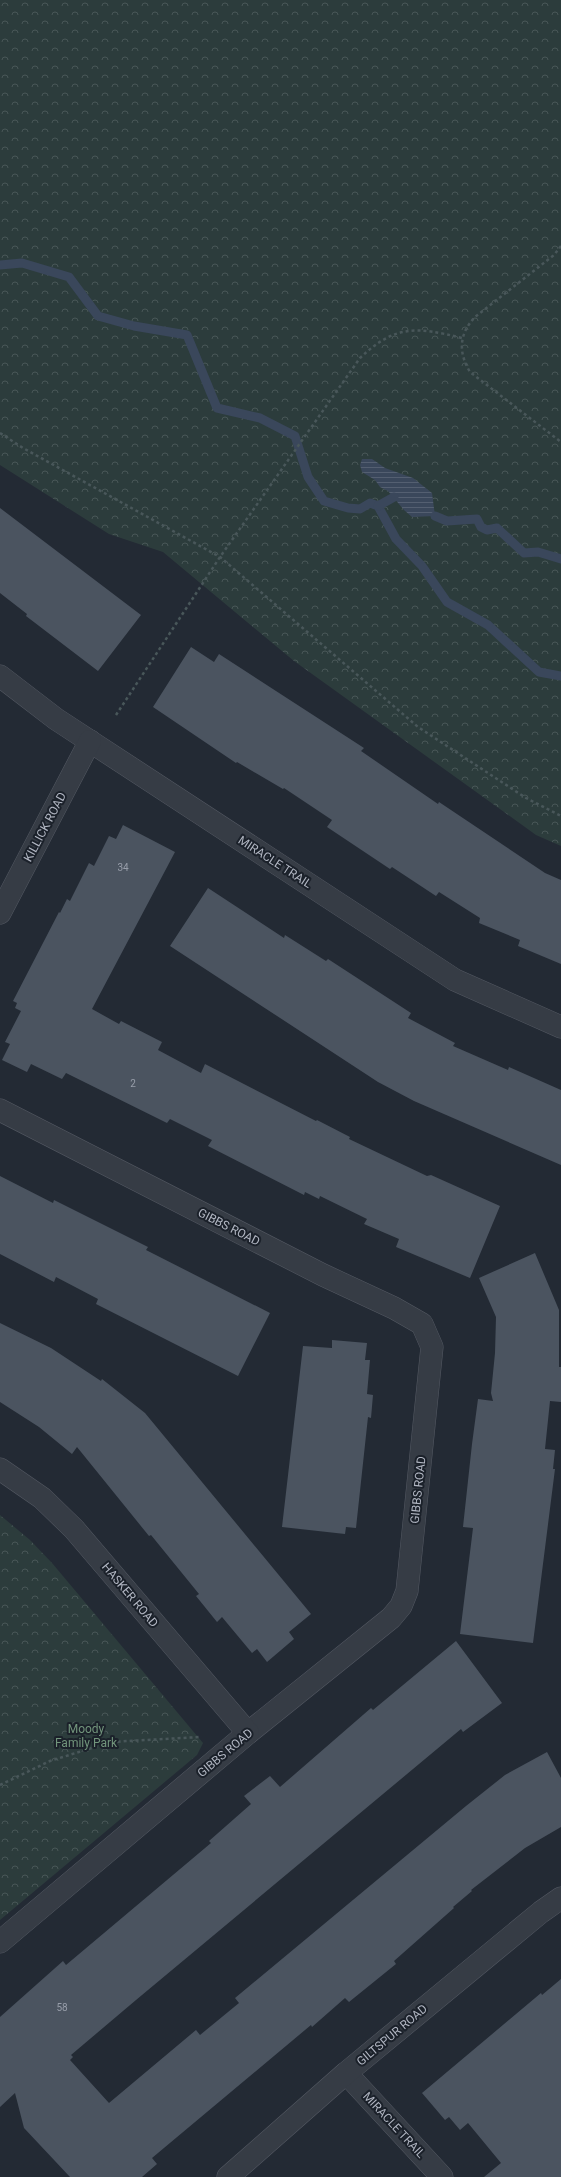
<svg xmlns="http://www.w3.org/2000/svg" width="561" height="2177" font-family="Roboto,sans-serif">
<style>
.park{fill:url(#park-crowns)}
.water{fill:url(#water-rules)}
.lines{fill:none;stroke-linecap:round;stroke-linejoin:round}
.stream{stroke:#3a475b;stroke-width:9}
.building{fill:#4b5460}
.minor-casing{stroke:#545963;stroke-width:23}
.path{stroke:#49575a;stroke-width:2.5;stroke-dasharray:3 3;stroke-linecap:butt}
.minor{stroke:#363c45;stroke-width:22}
.labels{text-anchor:middle;dominant-baseline:central;stroke-width:4;stroke-linejoin:round;paint-order:stroke}
.number-label{font-size:10px;fill:#989eaa}
.street-label{font-size:12px;fill:#b1b6c2;stroke:#1b212a}
.park-label{font-size:12px;fill:#72957c;stroke:#1b212a}
</style>
<defs>
<pattern id="park-crowns" width="20" height="18" patternUnits="userSpaceOnUse"><rect width="20" height="18" fill="#2c3c3c"/><path d="M2 6a3 3 0 1 1 6 0M12 15a3 3 0 1 1 6 0" fill="none" stroke="#485657"/></pattern>
<pattern id="water-rules" width="6" height="5" patternUnits="userSpaceOnUse"><rect width="6" height="5" fill="#3a475b"/><path d="M0 2.5h6" fill="none" stroke="#545f71"/></pattern>
</defs>
<rect width="100%" height="100%" fill="#232a34"/>
<!-- park -->
<g class="park">
<polygon points="0,0 561,0 561,846 536,835 294,661 163,552 109,534 0,465"/>
<polygon points="0,1515 30,1540 52,1563 203,1743 197,1755 0,1920"/>
</g>
<!-- water -->
<polygon class="water" points="362,459 372,459 385,468 413,478 432,493 435,516 412,517 404,510 388,491 380,487 375,480 362,472 360,465"/>
<g class="lines">
<!-- stream -->
<g class="stream">
<polyline points="0,265 22,263 69,277 98,316 134,326 187,335 217,408 260,418 295,436 308,477 324,501 348,508 360,509 370,503 378,506 396,539 422,566 447,602 488,625 539,672 561,676"/>
<polyline points="378,506 394,497"/>
<polyline points="435,516 447,521 477,519 481,527 487,530 497,528 524,553 538,552 561,559"/>
</g>
</g>
<!-- building -->
<g class="building">
<polygon points="0,508 141,615 98,671 26,616 27,614 0,593"/>
<polygon points="191,647 214,662 219,654 364,748 361,751 438,804 439,802 545,873 561,880 561,964 518,946 520,940 479,923 480,918 439,892 436,896 392,867 390,869 327,827 332,820 284,788 283,789 237,762 236,763 153,707"/>
<polygon points="123,825 175,852 92,1009 119,1024 121,1021 162,1042 158,1050 201,1073 205,1064 316,1121 317,1120 350,1137 349,1139 427,1176 431,1175 500,1206 470,1278 396,1247 399,1239 364,1224 367,1219 320,1196 319,1199 305,1192 304,1195 208,1146 212,1140 170,1119 167,1123 66,1073 62,1079 31,1064 27,1072 2,1060 10,1044 5,1042 21,1011 15,1008 17,1003 13,1001 59,912 60,913 67,899 70,901 89,863 94,866 109,836 116,839"/>
<polygon points="208,888 284,938 285,935 326,961 328,959 411,1013 408,1018 455,1043 453,1046 508,1070 509,1067 561,1090 561,1165 414,1101 378,1082 170,946"/>
<polygon points="0,1176 53,1203 54,1200 148,1247 146,1250 270,1313 238,1376 96,1304 98,1299 56,1277 54,1282 0,1254"/>
<polygon points="535,1253 559,1310 559,1367 561,1367 561,1402 550,1401 545,1449 555,1450 553,1469 555,1469 533,1643 460,1634 473,1528 463,1527 472,1444 478,1399 493,1401 491,1393 495,1353 496,1317 479,1278"/>
<polygon points="0,1323 51,1348 101,1381 102,1379 145,1413 311,1614 289,1632 294,1639 267,1662 257,1649 252,1653 222,1617 217,1622 196,1596 199,1594 151,1535 149,1536 77,1447 72,1454 39,1427 0,1402"/>
<polygon points="332,1340 367,1343 365,1360 370,1360 367,1394 373,1395 371,1418 368,1417 356,1528 346,1527 345,1534 282,1527 303,1346 332,1348"/>
<polygon points="456,1641 502,1703 463,1732 461,1729 136,2000 71,2055 73,2057 70,2060 109,2103 196,2030 200,2035 239,2003 235,1998 466,1806 505,1775 547,1752 561,1778 561,1827 525,1848 471,1890 472,1891 453,1907 454,1908 394,1961 396,1964 349,2002 345,1998 312,2027 311,2025 152,2158 157,2164 142,2177 70,2177 24,2128 15,2093 0,2107 0,2017 63,1961 66,1965 211,1843 209,1841 251,1804 244,1796 270,1776 280,1787 371,1708 373,1710"/>
<polygon points="561,1979 561,2177 484,2177 501,2163 468,2123 460,2130 449,2117 445,2120 422,2093 541,1993 542,1995"/>
</g>
<g class="lines">
<!-- minor casing -->
<g class="minor-casing">
<g id="minor">
<polyline points="0,676 56,719 455,980 561,1027"/>
<polyline points="0,913 90,741"/>
<polyline points="0,1110 323,1275 394,1308 422,1324 432,1347 407,1591 401,1606 391,1618 248,1733 0,1942"/>
<polyline points="0,1469 42,1498 74,1529 248,1733"/>
<polyline points="346,2073 442,2177"/>
<polyline points="228,2177 346,2073 541,1912 561,1898"/>
</g>
</g>
<!-- path -->
<g class="path">
<path d="M 561,246 L 554,255 L 475,317 C 459,334 458,352 470,372 L 561,442"/>
<polyline points="0,433 23,448 220,557 418,727 526,798 561,816"/>
<path d="M 116,715 L 220,557 L 360,358 C 396,324 417,327 462,338"/>
<polyline points="0,1785 50,1761 111,1742 200,1737"/>
</g>
<!-- minor -->
<use href="#minor" class="minor"/>
</g>
<g class="labels">
<!-- number labels -->
<g class="number-label">
<text x="123" y="867">34</text>
<text x="133" y="1083">2</text>
<text x="62" y="2007">58</text>
</g>
<!-- street labels -->
<g class="street-label">
<text transform="translate(45 827) rotate(-62)">KILLICK ROAD</text>
<text transform="translate(275 862) rotate(33)">MIRACLE TRAIL</text>
<text transform="translate(229 1227) rotate(27)">GIBBS ROAD</text>
<text transform="translate(418 1490) rotate(-84)">GIBBS ROAD</text>
<text transform="translate(130 1595) rotate(50)">HASKER ROAD</text>
<text transform="translate(225 1753) rotate(-40)">GIBBS ROAD</text>
<text transform="translate(392 2035) rotate(-40)">GILTSPUR ROAD</text>
<text transform="translate(394 2125) rotate(47)">MIRACLE TRAIL</text>
</g>
<!-- park labels -->
<g class="park-label">
<text x="86" y="1729">Moody<tspan x="86" dy="14">Family Park</tspan></text>
</g>
</g>
</svg>
